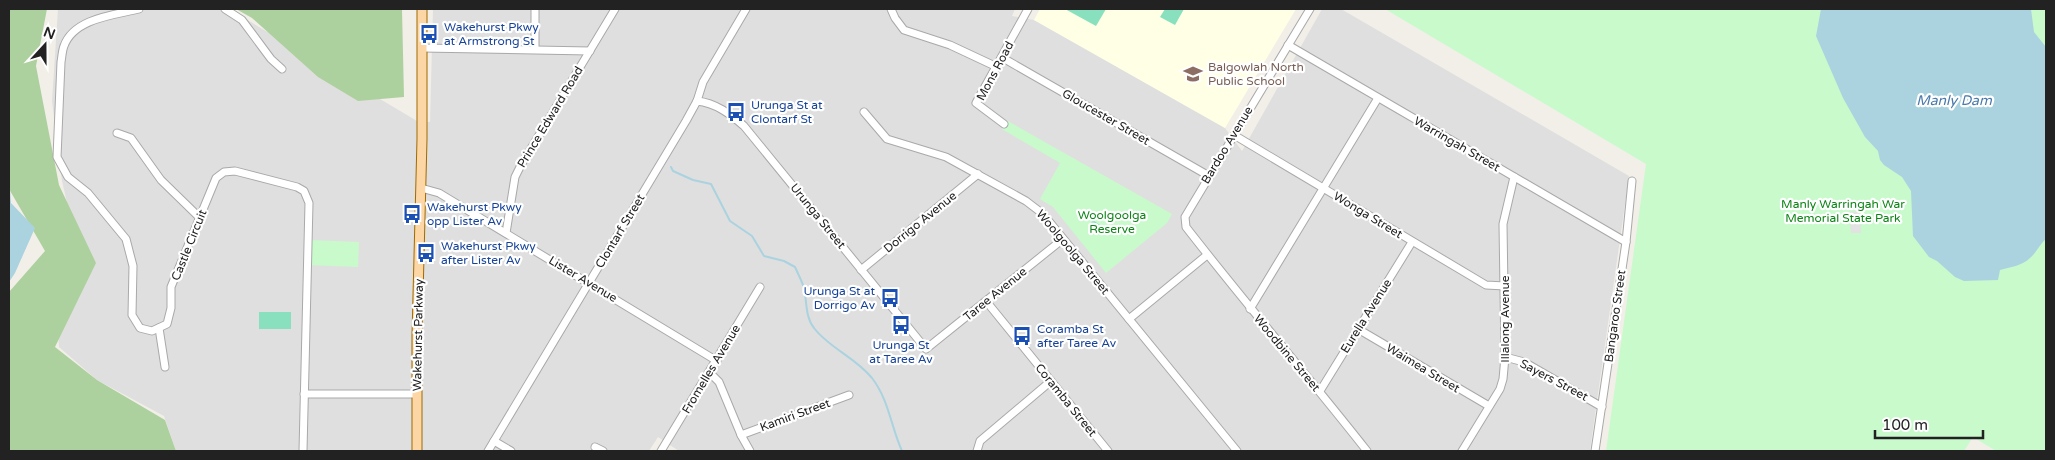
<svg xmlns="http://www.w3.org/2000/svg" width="2055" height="460" font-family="'Varela Round',sans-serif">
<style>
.residential{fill:#e0dfdf}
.education{fill:#ffffe5}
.forest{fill:#add19e}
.park{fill:#c8facc}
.pitch{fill:#88e0be}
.parking{fill:#e2e2e2}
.water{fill:#aad3df}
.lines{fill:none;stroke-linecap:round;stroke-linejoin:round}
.stream{stroke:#aad3df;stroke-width:2}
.minor-casing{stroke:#a9a9a9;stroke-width:9}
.major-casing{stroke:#a06b00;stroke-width:11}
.minor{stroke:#fff;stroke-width:7}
.major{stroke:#fcd6a4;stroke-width:9}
.labels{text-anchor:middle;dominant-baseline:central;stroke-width:4.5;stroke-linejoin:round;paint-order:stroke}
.transit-label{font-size:12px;fill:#164399;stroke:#fff;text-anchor:start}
.education-label{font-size:12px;fill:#785e54;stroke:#fff;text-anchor:start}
.street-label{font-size:12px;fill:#222;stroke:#fff}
.park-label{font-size:12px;fill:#0c8416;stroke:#fff}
.water-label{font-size:14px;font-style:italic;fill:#4a7aab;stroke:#fff}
</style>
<rect width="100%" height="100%" fill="#f2efe9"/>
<!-- residential -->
<polygon class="residential" points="58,9 229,9 417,121 430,122 433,9 1015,9 1012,16 1034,20 1225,128 1242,151 1322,9 1341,9 1629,176 1590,450 1593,451 679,451 658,437 649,451 176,451 164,416 97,380 59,347 57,321 83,273 62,181 52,101"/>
<!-- education -->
<polygon class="education" points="1040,9 1296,9 1225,128 1034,20"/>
<!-- forest -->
<g class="forest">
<polygon points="9,9 47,9 36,66 59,185 96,263 55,347 97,380 165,420 176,451 9,451 9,292 45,251 9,189"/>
<polygon points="236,9 402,9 404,97 358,101 318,77 252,18"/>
</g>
<!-- park -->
<g class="park">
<polygon points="1385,9 2046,9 2046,451 1996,451 1973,437 1964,451 1606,451 1646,164"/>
<polygon points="1006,120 1172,214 1167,223 1106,273 1053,207 1040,199 1060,163 1002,129"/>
<polygon points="309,240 359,242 358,267 307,265"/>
</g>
<!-- pitch -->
<g class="pitch">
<polygon points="1065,9 1106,9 1096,26"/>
<polygon points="1165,9 1184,9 1175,25 1160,17"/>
<polygon points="1093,220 1104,228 1099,235 1088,227"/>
<rect x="259" y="312" width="32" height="17"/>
</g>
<!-- parking -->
<polygon class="parking" points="1860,211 1861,233 1851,233 1849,212"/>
<!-- water -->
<g class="water">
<path d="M 1821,9 L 2031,9 L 2034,32 L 2046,47 L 2046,239 C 2039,245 2037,252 2030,258 C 2022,266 2010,267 2000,270 L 1998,280 L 1964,281 L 1955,277 L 1937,261 L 1929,257 L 1913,236 L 1911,191 L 1902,177 L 1884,165 L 1880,160 L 1878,151 L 1865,137 L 1843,98 L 1816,36 Z"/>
<polygon points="9,173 11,203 35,228 15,273 9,282"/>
</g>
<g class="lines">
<!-- stream -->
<path class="stream" d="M 671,167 L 673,171 L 693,180 L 711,184 L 730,221 L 752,236 L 764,256 L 784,261 L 795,267 C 798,274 802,281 804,288 C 807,301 805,317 814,328 C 829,348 855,357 872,378 C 889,400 891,427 902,451"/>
<!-- minor casing -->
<g class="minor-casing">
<g id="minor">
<path d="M 139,9 C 115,15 74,18 64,46 C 62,51 62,57 61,62 L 57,157 L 68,177 L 88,193 L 126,239 L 133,266 L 132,315 L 140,328 L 152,331 L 167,324 L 171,308 L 171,287 L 216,178 L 224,172 L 235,171 L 297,187 L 304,191 L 309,203 L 303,451"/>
<polyline points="225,9 242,20 271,59 282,69"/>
<polyline points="891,9 895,18 904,30 950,45 997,67"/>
<path d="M 1310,9 L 1185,217 L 1186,227 C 1245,303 1308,376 1367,451"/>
<polyline points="1288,45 1626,242"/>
<polyline points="422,48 590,51"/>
<polyline points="535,49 535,9"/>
<polyline points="1003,58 1209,176"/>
<path d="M 697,101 C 716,103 730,114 744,126 L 926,349 L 1063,239"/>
<polyline points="864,112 887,139 946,157 1026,201 1043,214 1237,451"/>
<polyline points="1004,124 976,103 1028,9"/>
<polyline points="117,133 131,138 161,180 200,218"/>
<polyline points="1234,135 1486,285 1505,286"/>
<polyline points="421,188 439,193 717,361"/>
<polyline points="506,233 515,177 521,165 615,9"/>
<polyline points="861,270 978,174"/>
<polyline points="986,301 1108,451"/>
<polyline points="1250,309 1378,98"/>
<polyline points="1129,319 1207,255"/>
<polyline points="159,328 165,367"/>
<polyline points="1358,329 1489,406"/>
<polyline points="1505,357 1524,362 1602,407"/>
<polyline points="710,373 719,382 741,435 750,451"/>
<polyline points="1320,391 1412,242"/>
<polyline points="304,394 416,394"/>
<polyline points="741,435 849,395"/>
<polyline points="494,441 511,451"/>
<polyline points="595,447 603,451"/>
<polyline points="488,451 686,121 697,101 703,82 746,9"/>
<polyline points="661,451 760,287"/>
<polyline points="977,451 980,441 1051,381"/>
<polyline points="1462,451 1500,389 1503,379 1505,357 1503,224 1514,177"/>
<polyline points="1595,451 1626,242 1632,181"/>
</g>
</g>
<!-- major casing -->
<g class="major-casing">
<polyline id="major" points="417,451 417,335 422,139 422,9"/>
</g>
<!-- minor -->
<use href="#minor" class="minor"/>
<!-- major -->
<use href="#major" class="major"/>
</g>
<!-- icons -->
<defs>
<g id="bus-bare" transform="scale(1.5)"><path d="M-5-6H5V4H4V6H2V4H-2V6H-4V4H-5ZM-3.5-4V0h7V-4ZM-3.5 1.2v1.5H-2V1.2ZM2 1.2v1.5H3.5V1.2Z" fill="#1a4fb4" stroke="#fff" stroke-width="2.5" paint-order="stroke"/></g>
<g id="school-bare" transform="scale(1.5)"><path d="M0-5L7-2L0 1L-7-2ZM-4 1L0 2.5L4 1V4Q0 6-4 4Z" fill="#8d6e63" stroke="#fff" stroke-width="2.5" paint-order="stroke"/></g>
</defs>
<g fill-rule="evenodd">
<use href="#bus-bare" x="429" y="34"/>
<use href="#school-bare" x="1193" y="74"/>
<use href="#bus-bare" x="736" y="112"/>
<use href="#bus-bare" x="412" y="214"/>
<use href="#bus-bare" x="426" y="253"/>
<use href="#bus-bare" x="890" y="298"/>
<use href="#bus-bare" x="901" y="325"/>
<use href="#bus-bare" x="1022" y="336"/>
</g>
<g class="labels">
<!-- transit labels -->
<g class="transit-label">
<text x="444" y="27">Wakehurst Pkwy<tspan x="444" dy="14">at Armstrong St</tspan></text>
<text x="751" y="105">Urunga St at<tspan x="751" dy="14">Clontarf St</tspan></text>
<text x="427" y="207">Wakehurst Pkwy<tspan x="427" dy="14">opp Lister Av</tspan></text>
<text x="441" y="246">Wakehurst Pkwy<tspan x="441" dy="14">after Lister Av</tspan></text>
<text x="875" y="291" text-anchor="end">Urunga St at<tspan x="875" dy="14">Dorrigo Av</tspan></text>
<text x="1037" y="329">Coramba St<tspan x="1037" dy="14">after Taree Av</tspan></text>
<text x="901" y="345" text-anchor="middle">Urunga St<tspan x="901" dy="14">at Taree Av</tspan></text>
</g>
<!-- education labels -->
<g class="education-label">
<text x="1208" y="67">Balgowlah North<tspan x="1208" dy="14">Public School</tspan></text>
</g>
<!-- street labels -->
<g class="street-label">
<text transform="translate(995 71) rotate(-62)">Mons Road</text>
<text transform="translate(550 117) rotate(-59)">Prince Edward Road</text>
<text transform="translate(1106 117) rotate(30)">Gloucester Street</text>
<text transform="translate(1457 144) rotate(30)">Warringah Street</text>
<text transform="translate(1227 145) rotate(-59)">Bardoo Avenue</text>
<text transform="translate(1368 215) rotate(31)">Wonga Street</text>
<text transform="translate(818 216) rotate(51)">Urunga Street</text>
<text transform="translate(920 222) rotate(-39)">Dorrigo Avenue</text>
<text transform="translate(620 231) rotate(-59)">Clontarf Street</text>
<text transform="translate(189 245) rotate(-68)">Castle Circuit</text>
<text transform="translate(1073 252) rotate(50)">Woolgoolga Street</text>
<text transform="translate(583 279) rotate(31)">Lister Avenue</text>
<text transform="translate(995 294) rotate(-39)">Taree Avenue</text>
<text transform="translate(1366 316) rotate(-58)">Eurella Avenue</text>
<text transform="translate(1615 316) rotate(-82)">Bangaroo Street</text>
<text transform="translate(1505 319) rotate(-90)">Illalong Avenue</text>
<text transform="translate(418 335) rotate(-89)">Wakehurst Parkway</text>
<text transform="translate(1287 353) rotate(50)">Woodbine Street</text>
<text transform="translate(1423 368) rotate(31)">Waimea Street</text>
<text transform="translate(711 369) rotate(-59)">Fromelles Avenue</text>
<text transform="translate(1554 380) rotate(28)">Sayers Street</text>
<text transform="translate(1066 400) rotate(51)">Coramba Street</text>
<text transform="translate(795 415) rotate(-20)">Kamiri Street</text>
</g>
<!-- park labels -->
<g class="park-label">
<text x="1843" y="204">Manly Warringah War<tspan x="1843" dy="14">Memorial State Park</tspan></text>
<text x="1112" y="215">Woolgoolga<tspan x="1112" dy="14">Reserve</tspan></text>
</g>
<!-- water labels -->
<g class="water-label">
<text x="1954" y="100">Manly Dam</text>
</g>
</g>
<!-- border -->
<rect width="2055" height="460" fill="none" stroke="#222222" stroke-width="20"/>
<!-- north arrow -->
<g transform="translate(45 45) rotate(21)" stroke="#ffffff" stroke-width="4" paint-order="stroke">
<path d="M0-4L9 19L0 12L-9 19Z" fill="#222222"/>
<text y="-8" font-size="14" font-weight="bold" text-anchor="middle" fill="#222222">N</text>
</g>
<!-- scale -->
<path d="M1875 430v8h108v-8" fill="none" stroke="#222222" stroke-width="2.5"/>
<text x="1882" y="430" font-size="15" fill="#222222" stroke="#ffffff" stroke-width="4" paint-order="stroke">100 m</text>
</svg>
